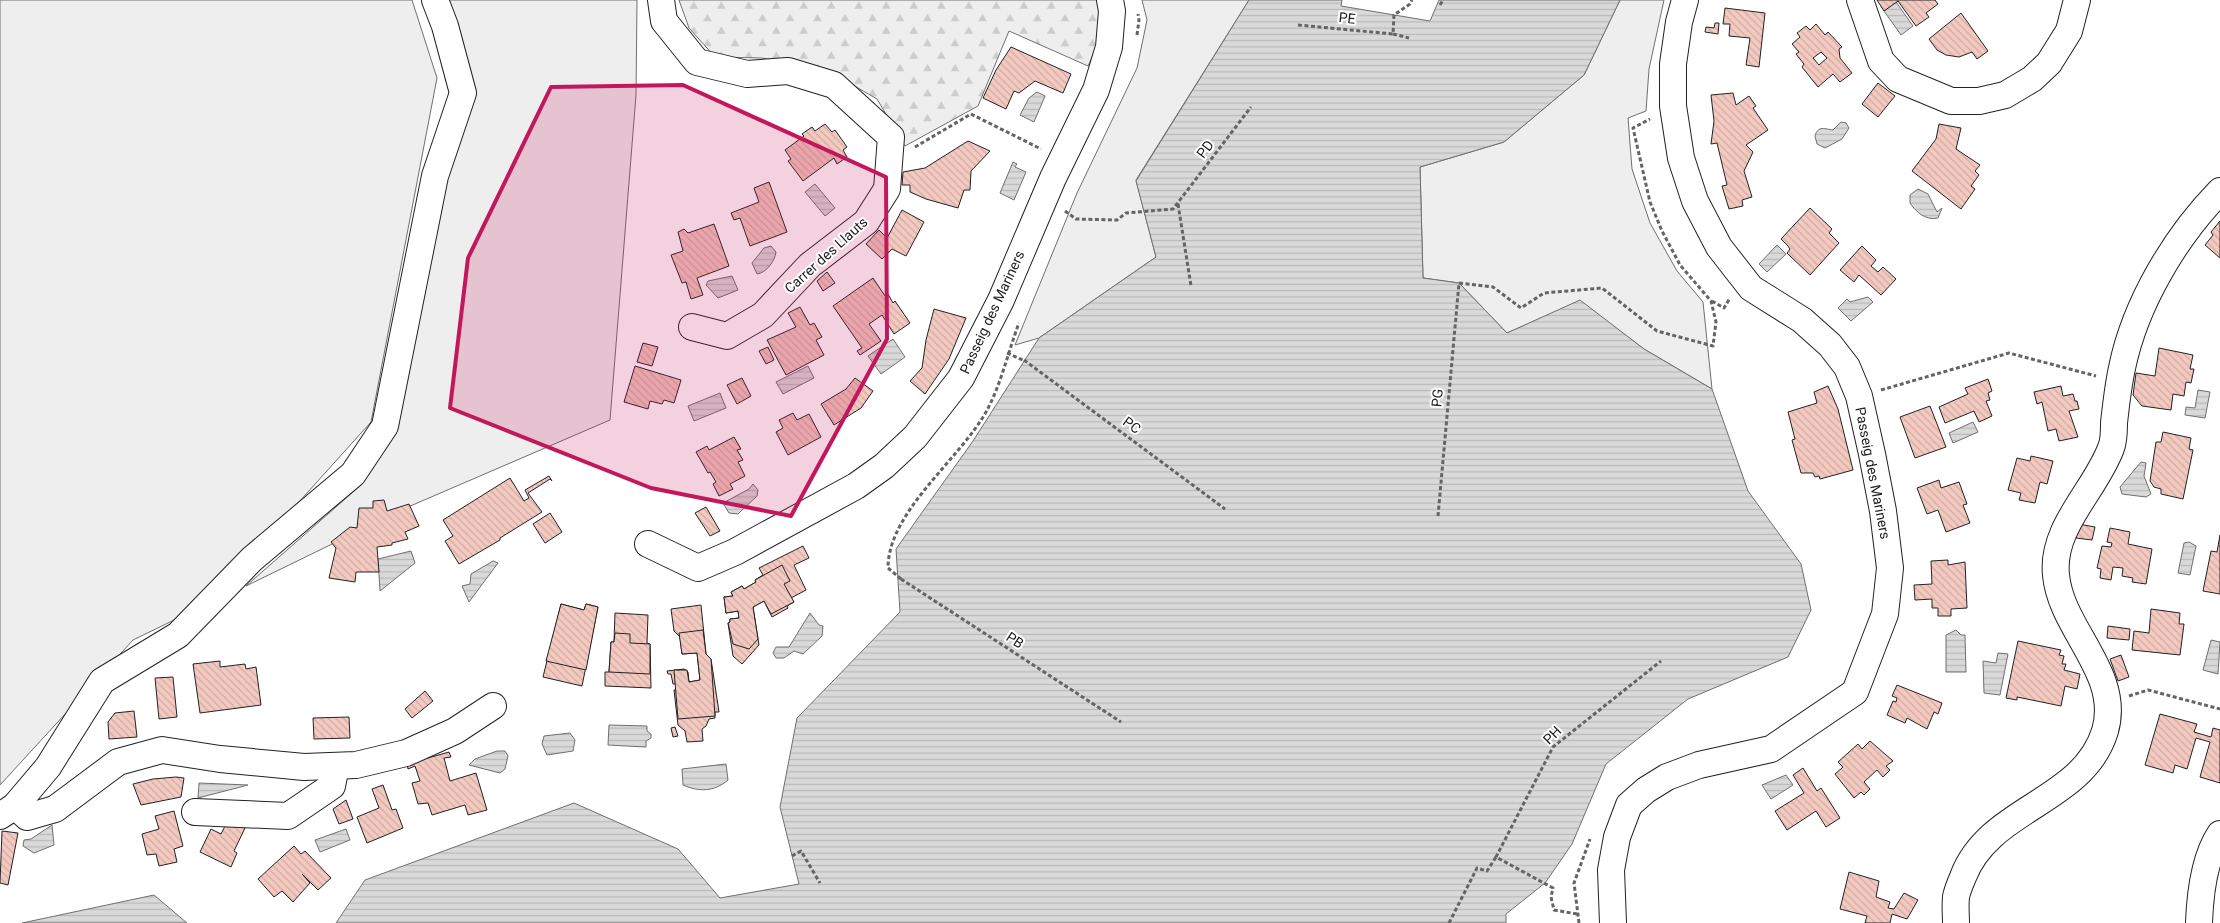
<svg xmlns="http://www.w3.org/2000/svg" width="2220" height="923" font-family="Roboto,sans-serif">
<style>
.green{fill:#eee;stroke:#6f6f6f}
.forest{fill:url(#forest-firs);stroke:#6f6f6f}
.water{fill:url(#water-rules);stroke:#6f6f6f}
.building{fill:url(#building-back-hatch);stroke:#222;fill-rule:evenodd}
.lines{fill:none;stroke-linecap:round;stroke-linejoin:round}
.minor-casing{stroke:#222;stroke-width:28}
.path{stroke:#646464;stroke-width:3;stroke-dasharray:4 2.5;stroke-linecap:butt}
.minor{stroke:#fff;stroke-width:26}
.marked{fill:#c2185b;fill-opacity:0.2;stroke:#c2185b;stroke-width:4;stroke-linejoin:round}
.labels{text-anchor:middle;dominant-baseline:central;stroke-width:4;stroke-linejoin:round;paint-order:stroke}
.street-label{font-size:14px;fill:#222;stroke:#fff}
</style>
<defs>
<pattern id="forest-firs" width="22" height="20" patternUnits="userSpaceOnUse" patternTransform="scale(1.25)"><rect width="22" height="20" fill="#eee"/><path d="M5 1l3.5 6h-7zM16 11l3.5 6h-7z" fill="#ccc"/></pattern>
<pattern id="water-rules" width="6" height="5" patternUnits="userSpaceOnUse" patternTransform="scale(1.25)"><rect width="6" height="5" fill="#d9d9d9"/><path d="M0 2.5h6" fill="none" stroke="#bababa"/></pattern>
<pattern id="building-back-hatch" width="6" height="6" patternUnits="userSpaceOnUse" patternTransform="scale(1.25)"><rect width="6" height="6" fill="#f3c9c0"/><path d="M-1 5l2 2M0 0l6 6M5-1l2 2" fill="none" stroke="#d0aca5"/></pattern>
</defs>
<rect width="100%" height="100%" fill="#fff"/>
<!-- green -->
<g class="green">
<polygon points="0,0 412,0 437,78 371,422 207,604 133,640 0,785"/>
<polygon points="443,0 637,0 636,95 610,420 408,507 246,586 361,485 393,429 449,170 475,88"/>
<polygon points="1142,0 1249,0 1136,180 1156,257 1039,338 1015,345 1077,193 1137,68 1147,20"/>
<polygon points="1620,0 1664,0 1649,69 1646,111 1628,118 1632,169 1650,223 1677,271 1703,302 1712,389 1644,349 1580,301 1507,333 1459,283 1423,278 1420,167 1504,142 1584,75"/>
</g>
<!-- forest -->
<path class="forest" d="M 679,0 L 1099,0 C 1105,22 1098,45 1088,66 L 1009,31 L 978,106 L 905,146 L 877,99 L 827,70 L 762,58 L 715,57 L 689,28 Z"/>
<!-- water -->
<g class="water">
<polygon points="1249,0 1342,0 1341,6 1430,21 1439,0 1620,0 1584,75 1504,142 1420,167 1423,278 1459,283 1507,333 1580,300 1644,349 1712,389 1748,491 1801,564 1811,610 1788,657 1688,699 1606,764 1572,844 1545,883 1506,914 1506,923 336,923 365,880 574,803 678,849 720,898 799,884 780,807 797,718 900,612 896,549 973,441 1039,338 1156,257 1136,181"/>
<polygon points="1896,2 1913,26 1901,35 1884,11"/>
<polygon points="1037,92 1045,96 1034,122 1020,115 1029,98"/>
<path d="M 1841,122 L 1846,123 L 1849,128 L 1842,139 L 1825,148 L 1817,144 L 1815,136 C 1818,125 1825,129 1833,130 Z"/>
<polygon points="1013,162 1017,164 1015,167 1026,172 1014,200 1000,193"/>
<polygon points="815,184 835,208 825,216 805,192"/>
<path d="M 1918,189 L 1928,194 L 1937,212 L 1942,208 L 1938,218 C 1926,221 1916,212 1910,203 L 1910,195 Z"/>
<polygon points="1777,245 1786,254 1767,272 1759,264"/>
<path d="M 771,246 L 776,252 C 775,261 766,273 757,274 L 752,263 L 764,248 Z"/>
<polygon points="732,276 738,290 718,298 706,285 708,281"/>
<polygon points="1868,297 1873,302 1851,321 1838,308 1847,299 1850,302"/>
<polygon points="893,339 905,357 881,374 868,356"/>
<polygon points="808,366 814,378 783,394 776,382"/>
<polygon points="2198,390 2210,392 2205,418 2185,415 2186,407 2195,408"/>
<polygon points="720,393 726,408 694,421 688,406"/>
<polygon points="1973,422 1978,432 1953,443 1949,433"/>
<polygon points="2141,462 2146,463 2144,476 2151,494 2146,497 2122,494 2120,487"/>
<polygon points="753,484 758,490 757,496 738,514 729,513 723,503 749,489"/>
<polygon points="2189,542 2196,546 2190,575 2178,573 2184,543"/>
<polygon points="411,551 415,563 380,591 378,559"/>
<polygon points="493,561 498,563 469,602 462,586 470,584 471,574"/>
<polygon points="810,613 819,625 823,626 822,636 803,654 794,651 784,658 776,658 773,653 776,647 789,647"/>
<polygon points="1956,630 1961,635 1965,635 1966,672 1946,672 1946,635"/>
<polygon points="2211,640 2220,642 2218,674 2203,670"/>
<polygon points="1998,653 2008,654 2000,695 1984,693 1983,661 1996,663"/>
<polygon points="609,725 647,726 647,731 651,734 651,738 646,741 646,747 608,745"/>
<polygon points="570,733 575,740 573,751 547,755 542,744 544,736"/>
<polygon points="497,751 505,751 508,756 505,769 500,773 469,765 475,759"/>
<path d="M 726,764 L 728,780 C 714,792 699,792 683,785 L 682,769 Z"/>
<polygon points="1786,775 1793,785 1771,799 1762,785"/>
<polygon points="199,783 248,785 198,798"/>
<polygon points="52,825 54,845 34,853 23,846 24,840 31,839"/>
<polygon points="346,829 350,840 320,852 315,840"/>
<polygon points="154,895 187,923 22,923"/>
</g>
<!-- building -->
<g class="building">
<polygon points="1877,0 1935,0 1938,4 1926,13 1929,17 1916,26 1898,1 1884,11"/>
<polygon points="1725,8 1765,13 1759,67 1746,65 1750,38 1729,36 1730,24 1723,24"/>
<polygon points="1961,13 1988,51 1977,59 1972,52 1959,57 1946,55 1937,50 1929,39"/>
<polygon points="1715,23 1719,23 1718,34 1705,32 1706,27 1714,28"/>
<path d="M 1816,24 L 1825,35 L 1828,32 L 1842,47 L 1839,49 L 1840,58 L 1852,73 L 1840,82 L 1833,74 L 1818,87 L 1802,67 L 1804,64 L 1796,54 L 1799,52 L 1792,44 L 1800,37 L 1797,33 L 1806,26 L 1810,30 ZM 1821,52 L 1827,58 L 1819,65 L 1813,58 Z"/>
<polygon points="1011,47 1071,74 1063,93 1035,81 1019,93 1014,91 1006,109 983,98 996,70"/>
<polygon points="1878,83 1895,96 1878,117 1862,104"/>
<polygon points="1733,93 1736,105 1749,96 1756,106 1753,108 1768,130 1746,145 1753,152 1744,171 1752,197 1742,200 1743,206 1729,209 1722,186 1727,185 1717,143 1711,144 1714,121 1711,95"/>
<polygon points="825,124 832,132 835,130 847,147 843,150 847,157 837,164 834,158 803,181 788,161 791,159 785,150 804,136 802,134 812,127 815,131"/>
<polygon points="1939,124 1961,128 1956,149 1980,165 1975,171 1979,175 1971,186 1975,189 1961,209 1912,171 1936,139"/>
<polygon points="968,141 990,151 971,171 970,190 964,190 958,208 926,199 910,192 910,185 902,185 903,172 925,168"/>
<polygon points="769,182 787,232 750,246 740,218 734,220 731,213 759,202 754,188"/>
<polygon points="1810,208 1832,229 1829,233 1839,243 1810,275 1787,253 1790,249 1788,246 1781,239"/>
<polygon points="902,210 924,222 906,256 892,249 882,259 866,244 879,230 887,238"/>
<polygon points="2220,221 2220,258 2205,245 2213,235 2211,232"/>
<polygon points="714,224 729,266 697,278 703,295 691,299 686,282 682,283 671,255 683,251 678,232 684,229 688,233"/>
<polygon points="1862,246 1876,260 1871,266 1878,272 1883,267 1896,279 1881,295 1859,275 1854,282 1840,270"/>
<polygon points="827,272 835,283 823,291 817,281"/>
<polygon points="873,278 885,296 888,294 893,303 895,301 910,323 894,334 882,315 869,324 881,341 860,355 857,351 862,348 833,306"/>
<polygon points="800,307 810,325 814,323 822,337 816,340 824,355 786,375 767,340 796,327 788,313"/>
<polygon points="934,309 966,318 949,359 925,394 910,381 922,368 926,340"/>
<polygon points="643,343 658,347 652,366 637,362"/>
<polygon points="768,347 774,360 766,364 759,351"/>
<polygon points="2159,348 2193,355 2190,369 2194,369 2191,383 2186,382 2184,396 2173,394 2171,410 2142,406 2133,395 2136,373 2155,376"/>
<polygon points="635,366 681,380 674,403 664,400 662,404 650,401 648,409 624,402"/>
<polygon points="742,378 751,396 737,404 727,385"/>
<polygon points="855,378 873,391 861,408 834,425 821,404 846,389"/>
<polygon points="1988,379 1992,391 1988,393 1990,400 1986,401 1992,416 1979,422 1974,411 1945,423 1939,407 1968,394 1965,388"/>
<polygon points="1828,386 1838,409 1853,470 1820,479 1819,476 1815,477 1813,473 1801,473 1792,440 1795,439 1788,412 1817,403 1814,392"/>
<polygon points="2061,386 2063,396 2073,394 2075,401 2077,401 2079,409 2069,411 2078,437 2059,441 2056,429 2048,431 2042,402 2037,404 2034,392"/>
<polygon points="1930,406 1946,447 1915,458 1900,417"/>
<polygon points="793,413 797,420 809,414 821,437 788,455 776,432 783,428 779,420"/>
<polygon points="2163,432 2191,438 2189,449 2193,450 2183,499 2161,494 2161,489 2154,487 2150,481 2156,442 2161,442"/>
<polygon points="734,437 741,449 737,450 743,460 738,462 745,476 730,484 733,489 719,496 713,484 716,482 710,472 708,473 696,452 707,446 709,450"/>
<polygon points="2031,456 2053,461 2047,484 2040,482 2035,503 2019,500 2021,493 2008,490 2017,458 2030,461"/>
<polygon points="549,476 552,481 550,479 528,493 542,512 500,538 500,540 459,564 445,541 453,536 443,520 510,478 524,501 529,498 525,490"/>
<polygon points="1939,480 1941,488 1959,482 1967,504 1963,505 1970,523 1946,532 1938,510 1927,514 1917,488"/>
<polygon points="384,500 387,511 409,504 419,526 405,532 408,539 392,543 392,545 377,547 379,572 356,572 355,582 329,578 336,548 331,542 350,527 357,528 359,508 373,508 373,501"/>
<polygon points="706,507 720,531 710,536 695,513"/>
<polygon points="550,513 562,532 545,543 533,524"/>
<polygon points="2078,524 2095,527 2092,540 2076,538"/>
<polygon points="2110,528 2130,532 2128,544 2152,549 2146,584 2132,582 2133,578 2122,576 2123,568 2113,567 2111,580 2100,578 2101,569 2097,568 2102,546 2111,547 2112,543 2107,542"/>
<polygon points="2220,535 2220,594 2203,591 2211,551 2217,552"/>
<polygon points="803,546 809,558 794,565 806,590 791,598 794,602 787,606 788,608 772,617 764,601 753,607 759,645 742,664 733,656 728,623 730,622 730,619 739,618 738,611 726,613 724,597 733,596 731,592 742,586 744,589 756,582 755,580 763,575 759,568"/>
<polygon points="1948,560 1948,565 1965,562 1967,608 1951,609 1951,616 1938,616 1938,608 1932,608 1932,599 1915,600 1914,585 1932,584 1931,561"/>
<polygon points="782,565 790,581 784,584 794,602 771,614 764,601 753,607 758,639 749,649 733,644 728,623 730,622 730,619 739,618 738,611 726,613 724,597 733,596 731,592 742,586 744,589 756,582 755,580"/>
<polygon points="561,604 584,610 586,604 598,607 582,686 543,677"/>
<polygon points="561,604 584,610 586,604 598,607 586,670 546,661"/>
<polygon points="701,605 706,654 711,659 719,712 715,712 715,718 709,719 706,726 702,729 703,741 687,742 685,731 678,725 674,690 676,690 676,684 673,684 671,674 668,674 667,671 684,669 688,672 689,682 700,680 697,653 682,654 680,637 674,631 671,609"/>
<polygon points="2151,609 2180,613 2179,624 2184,624 2180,655 2132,650 2134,631 2149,633"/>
<polygon points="615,613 648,615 647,643 650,644 651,688 605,686 605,672 609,672 611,642 614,642"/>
<polygon points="2108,626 2130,629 2129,640 2107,638"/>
<polygon points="703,630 706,654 711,659 715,716 678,719 674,670 687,670 689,682 700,680 697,653 682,654 679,633"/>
<polygon points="615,633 630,634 630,643 650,644 650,674 609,672 611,642 614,642"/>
<polygon points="2018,641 2061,650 2059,655 2064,656 2062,664 2066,664 2064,670 2080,674 2077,689 2065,686 2061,706 2017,697 2017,700 2006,698"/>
<polygon points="2121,655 2129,677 2118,681 2110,659"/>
<polygon points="220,661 220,667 245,664 246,669 256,667 261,705 200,713 193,664"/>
<polygon points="173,677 177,717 159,719 155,678"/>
<polygon points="1897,685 1942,703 1938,714 1934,712 1927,729 1907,718 1905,723 1887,715 1893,701 1896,702 1897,698 1892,696"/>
<polygon points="425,691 433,701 412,718 405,709"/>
<polygon points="134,711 137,737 109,739 108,722 115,713"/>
<polygon points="2160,714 2197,724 2194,732 2211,737 2213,728 2220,730 2220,783 2200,777 2210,742 2196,738 2187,769 2175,765 2173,773 2145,765"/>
<polygon points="349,717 350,738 314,739 313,718"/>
<polygon points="675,727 678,736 673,737 671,728"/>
<polygon points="1870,741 1893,761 1886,766 1890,770 1883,777 1877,770 1864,782 1870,789 1864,795 1861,792 1854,798 1835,774 1843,767 1838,762 1858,744 1862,749"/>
<polygon points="449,752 451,757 444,758 450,781 476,773 487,810 468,815 465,805 432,815 428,803 418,804 412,783 420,781 415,766 408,769 407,764"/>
<polygon points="1803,768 1817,791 1821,788 1840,818 1826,827 1816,811 1787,830 1775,811 1804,793 1793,775"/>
<polygon points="176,777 184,778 181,797 141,805 133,784 153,779"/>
<polygon points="383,785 392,810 396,809 403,828 367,843 357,817 379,808 372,789"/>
<polygon points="346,800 353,819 339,824 333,809"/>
<polygon points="174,811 183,846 174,849 177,862 159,866 156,854 147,855 142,834 159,829 155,816"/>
<polygon points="228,820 245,828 234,851 237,853 231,867 200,852 211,829 221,834"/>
<polygon points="2,831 18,833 8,885 0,883"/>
<polygon points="294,846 301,854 305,851 331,878 318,890 302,874 310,883 293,902 282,891 274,897 258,879"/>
<polygon points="1849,872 1879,881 1876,897 1890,902 1888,908 1894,909 1904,893 1918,900 1907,919 1892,914 1890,923 1865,923 1867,916 1840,909"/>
</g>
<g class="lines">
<!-- minor casing -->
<g class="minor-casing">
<g id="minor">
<polyline points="661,0 664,21 697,62 747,74 788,71 834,85 891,137 887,189 866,222 810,265 763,315 727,336 692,327"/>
<polyline points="1860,0 1881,61 1898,79 1951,101 1979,101 2005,95 2032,79 2049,63 2069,31 2077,0"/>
<polyline points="648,544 698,568 735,552 856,486 884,466 915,437 961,378 1001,300 1053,178 1096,90 1109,47 1112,11 1110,0"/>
<polyline points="15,806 27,817 55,809 118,762 162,750 220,759 304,767 356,765 406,753 455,731 493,706"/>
<polyline points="195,812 288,816 332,786 336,766"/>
<polyline points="0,816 15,806 48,767 102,681 178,635 252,559 353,474 385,426 435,176 463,93 445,26 435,0"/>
<polyline points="1613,923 1611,870 1617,837 1629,805 1646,790 1667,777 1699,765 1771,749 1855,692 1885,614 1890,568 1883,511 1872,454 1859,396 1847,367 1830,345 1802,320 1751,288 1719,247 1695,201 1681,158 1673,106 1673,64 1679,22 1685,0"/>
<path d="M 1956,923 C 1956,915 1955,906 1956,897 C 1957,891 1960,884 1963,877 C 1989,807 2083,803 2105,731 C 2122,673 2061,630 2056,575 C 2051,527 2095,491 2111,448 C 2114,441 2114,431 2114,423 C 2116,405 2118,386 2122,368 C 2135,304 2175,237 2220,191"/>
<path d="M 2199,923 C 2200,895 2204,858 2220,834"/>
</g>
</g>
<!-- path -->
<g class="path">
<polyline points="1440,5 1443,0"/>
<polyline points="1298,25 1393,34 1394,15 1410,4 1412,0"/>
<polyline points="1393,34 1409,38"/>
<polyline points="1137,35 1139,20 1138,14"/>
<polyline points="915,147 971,114 1041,149"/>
<polyline points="1178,204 1191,286"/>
<polyline points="1065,211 1076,219 1117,220 1126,213 1173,209 1251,107"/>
<polyline points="1712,301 1724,308 1730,298"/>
<polyline points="1007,353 1025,361"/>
<polyline points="1024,360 1225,509"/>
<polyline points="1881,390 2009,353 2096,376"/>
<polyline points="1438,516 1459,283 1493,287 1521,308 1544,293 1602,288 1657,331 1713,346 1716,322 1711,301 1680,265 1662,231 1650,202 1633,128 1650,119"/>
<path d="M 901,579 L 888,568 C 888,512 959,460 986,412 C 1001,385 1008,352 1019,323"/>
<polyline points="901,579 1121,722"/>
<polyline points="2129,696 2148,690 2220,709"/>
<polyline points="792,856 801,851 820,883"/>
<polyline points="1577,914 1554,910 1551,897 1553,888 1496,857 1553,747 1661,661"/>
<polyline points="1449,923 1477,868 1487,871 1496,857"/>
<polyline points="1579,923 1574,883 1590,839"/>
</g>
<!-- minor -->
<use href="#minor" class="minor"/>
</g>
<!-- marked area -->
<path class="marked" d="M 683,85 L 886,177 L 887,339 L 791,516 L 651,488 L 450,408 L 468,258 L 551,87 Z"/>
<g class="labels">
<!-- street labels -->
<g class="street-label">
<text transform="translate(1347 18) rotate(6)">PE</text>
<text transform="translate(1205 149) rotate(-53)">PD</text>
<text transform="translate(826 255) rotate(-42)">Carrer des Llauts</text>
<text transform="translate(992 312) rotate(-65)">Passeig des Mariners</text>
<text transform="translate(1437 398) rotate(-85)">PG</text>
<text transform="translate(1132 425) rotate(36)">PC</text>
<text transform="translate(1873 473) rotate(79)">Passeig des Mariners</text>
<text transform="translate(1015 640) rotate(33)">PB</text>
<text transform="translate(1552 735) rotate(-45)">PH</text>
</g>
</g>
</svg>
